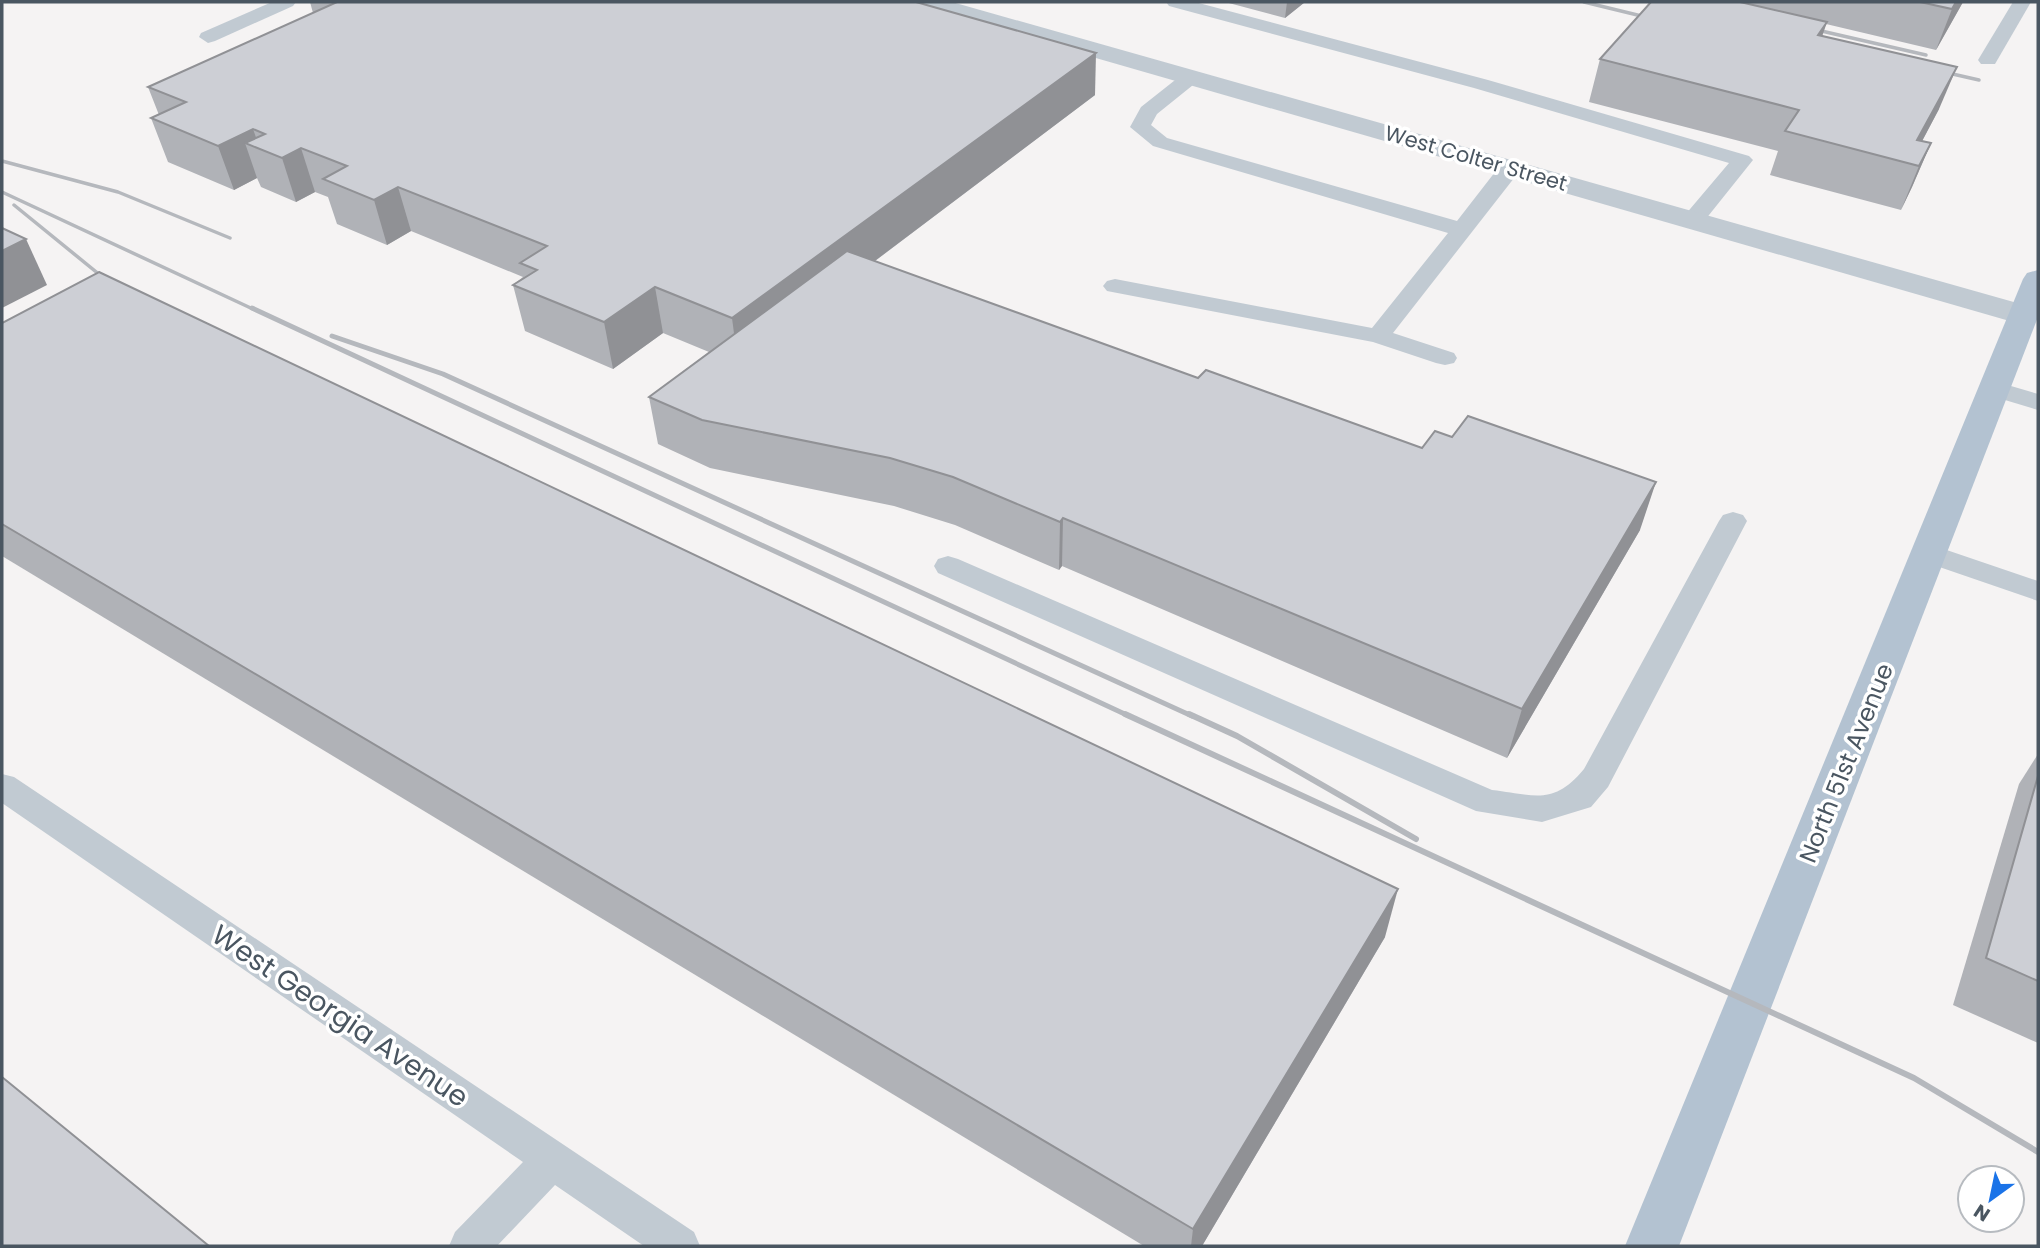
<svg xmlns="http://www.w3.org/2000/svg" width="2040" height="1248" font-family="Poppins,sans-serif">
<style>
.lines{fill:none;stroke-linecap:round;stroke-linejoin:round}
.service{fill:#c1cad2;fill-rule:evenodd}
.minor{fill:#c1cad2;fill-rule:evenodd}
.primary{fill:#b3c2d1;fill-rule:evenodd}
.rail-far2{stroke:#b5b8bd;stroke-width:3.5}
.rail-far1{stroke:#b5b8bd;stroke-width:5}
.rail{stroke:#b5b8bd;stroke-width:6}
.wall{fill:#b0b2b7}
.shaded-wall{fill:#909195}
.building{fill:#cdcfd5;stroke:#909195;stroke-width:2}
.labels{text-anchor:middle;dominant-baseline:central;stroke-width:7;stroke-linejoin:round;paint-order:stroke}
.far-street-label{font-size:21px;fill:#4a5661;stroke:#fff}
.street-label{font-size:24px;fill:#4a5661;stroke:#fff}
.near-street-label{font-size:28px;fill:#4a5661;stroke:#fff}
</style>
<rect width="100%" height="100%" fill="#f5f3f3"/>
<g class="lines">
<!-- service -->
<g class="service">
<polygon points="272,2 296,2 293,6 215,41 208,43 199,37 201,33"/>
<polygon points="1166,2 1195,2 1488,80 1749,156 1753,160 1701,225 1685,225 1682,220 1685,215 1729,163 1474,88 1169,6"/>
<polygon points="2013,2 2031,2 1995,64 1981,64 1978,60"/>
<polygon points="1191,71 1201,77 1198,81 1157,114 1151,125 1167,138 1457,221 1502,163 1518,163 1521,168 1518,173 1393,333 1454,353 1457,358 1454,363 1445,365 1436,363 1373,342 1107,291 1103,286 1107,281 1115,279 1372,328 1448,233 1153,146 1130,127 1141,107 1184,73"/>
<polygon points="1994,381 2038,394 2038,410 1985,394 1981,389 1985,384"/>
<path d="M 1733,512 L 1743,515 L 1747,521 L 1608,787 L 1591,807 L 1542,822 L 1476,811 L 938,573 L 934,566 L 938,559 L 948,556 L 958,559 L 1492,790 C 1536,795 1553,806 1584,769 L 1719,521 L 1723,515 Z"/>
<polygon points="1929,544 2038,581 2038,601 1919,560 1915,553 1919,546"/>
<polygon points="2,774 14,777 694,1232 700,1246 644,1246 555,1185 497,1246 449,1246 455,1232 523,1162 2,803"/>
</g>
<!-- minor -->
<polygon class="minor" points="915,2 952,2 2035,308 2038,317 2035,322 2024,324 2013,322 919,7"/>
<!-- primary -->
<polygon class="primary" points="2038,270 2038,317 1679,1246 1625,1246 2023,279 2027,273"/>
<!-- rail-far2 -->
<g class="rail-far2">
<polyline points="1584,2 1658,20"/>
<polyline points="1804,27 1926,55"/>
<polyline points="1935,70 1979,80"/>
<polyline points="2,161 118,192 230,238"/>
<polyline points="2,192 255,310"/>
<polyline points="14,205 111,284"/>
</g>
<!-- rail-far1 -->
<g class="rail-far1">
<polyline points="252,308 1129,716"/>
<polyline points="332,336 443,374 1192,716"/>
</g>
<!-- rail -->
<g class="rail">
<polyline points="1125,714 1914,1078 2038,1152"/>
<polyline points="1189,714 1237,736 1416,839"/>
</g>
</g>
<!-- wall -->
<g class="wall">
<polygon points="310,2 916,2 1095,95 875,261 1198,378 1640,530 1507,758 1062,566 1059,570 955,525 894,506 710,468 658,444 649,397 709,352 663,333 613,369 525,331 513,285 523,277 411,231 387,245 337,224 328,197 315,192 296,202 261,187 257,178 234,190 168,162 151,118 159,115 148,87 313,13"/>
<polygon points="1225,2 1305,2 1285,18"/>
<polygon points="1651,2 1963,2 1936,50 1826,24 1822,35 1939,109 1922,141 1931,143 1912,187 1901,210 1770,175 1778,151 1589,102 1600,59"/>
<polygon points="2,323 1385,937 1202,1246 1144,1246 2,556"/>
<polygon points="2038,754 2038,1043 1953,1005 2019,784"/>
</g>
<!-- shaded-wall -->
<g class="shaded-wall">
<polygon points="1287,2 1305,2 1285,18"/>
<polygon points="1956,2 1963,2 1936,50 1952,9"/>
<polygon points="1827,22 1813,63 1818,35"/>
<polygon points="1096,53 1095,95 738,364 732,318"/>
<polygon points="1957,67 1939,109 1910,164 1917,140"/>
<polygon points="253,129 260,149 245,143 257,178 234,190 218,146"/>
<polygon points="1931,143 1912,187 1901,210 1919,166"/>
<polygon points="301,148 315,192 296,202 282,158"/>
<polygon points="398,187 411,231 387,245 374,200"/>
<polygon points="26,239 47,285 2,308 2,251"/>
<polygon points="655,287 663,333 613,369 604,322"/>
<polygon points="1656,482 1640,530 1507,758 1522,709"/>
<polygon points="1063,518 1062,566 1059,570 1060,522"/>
<polygon points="1398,889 1385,937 1202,1246 1191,1246 1193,1229"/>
</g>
<!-- building -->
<g class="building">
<polygon points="337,2 916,2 1096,53 732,318 655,287 604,322 513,285 537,270 520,263 547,246 398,187 374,200 323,179 347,166 301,148 282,158 245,143 265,134 253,129 218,146 151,118 186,102 148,87"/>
<polygon points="1651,2 1740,2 1827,22 1818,35 1957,67 1917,140 1931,143 1919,166 1785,131 1799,110 1600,59"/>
<polygon points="1920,2 1956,2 1952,9"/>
<polygon points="2,228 26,239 2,251"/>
<polygon points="847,251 1198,378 1206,370 1422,448 1435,431 1452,437 1468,416 1656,482 1522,709 1063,518 1060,522 953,477 890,458 702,420 649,397"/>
<polygon points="99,272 1398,889 1193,1229 2,524 2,323"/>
<polygon points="2038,776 2038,981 1986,958"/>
<polygon points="2,1077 209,1246 2,1246"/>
</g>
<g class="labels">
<!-- far-street labels -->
<g class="far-street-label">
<text transform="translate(1476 158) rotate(16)">West Colter Street</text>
</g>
<!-- street labels -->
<g class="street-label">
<text transform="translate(1846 763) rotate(-68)">North 51st Avenue</text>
</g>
<!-- near-street labels -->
<g class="near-street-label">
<text transform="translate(340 1016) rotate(34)">West Georgia Avenue</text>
</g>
</g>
<!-- border -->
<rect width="2040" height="1248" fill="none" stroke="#4a5661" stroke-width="7"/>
<!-- north arrow -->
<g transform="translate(1991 1199) rotate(213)"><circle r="33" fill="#ffffff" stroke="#b7bbc0" stroke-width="2"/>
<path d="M0-5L12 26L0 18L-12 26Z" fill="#1a73e8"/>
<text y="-10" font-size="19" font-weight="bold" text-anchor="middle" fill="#4a5661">N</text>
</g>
</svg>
